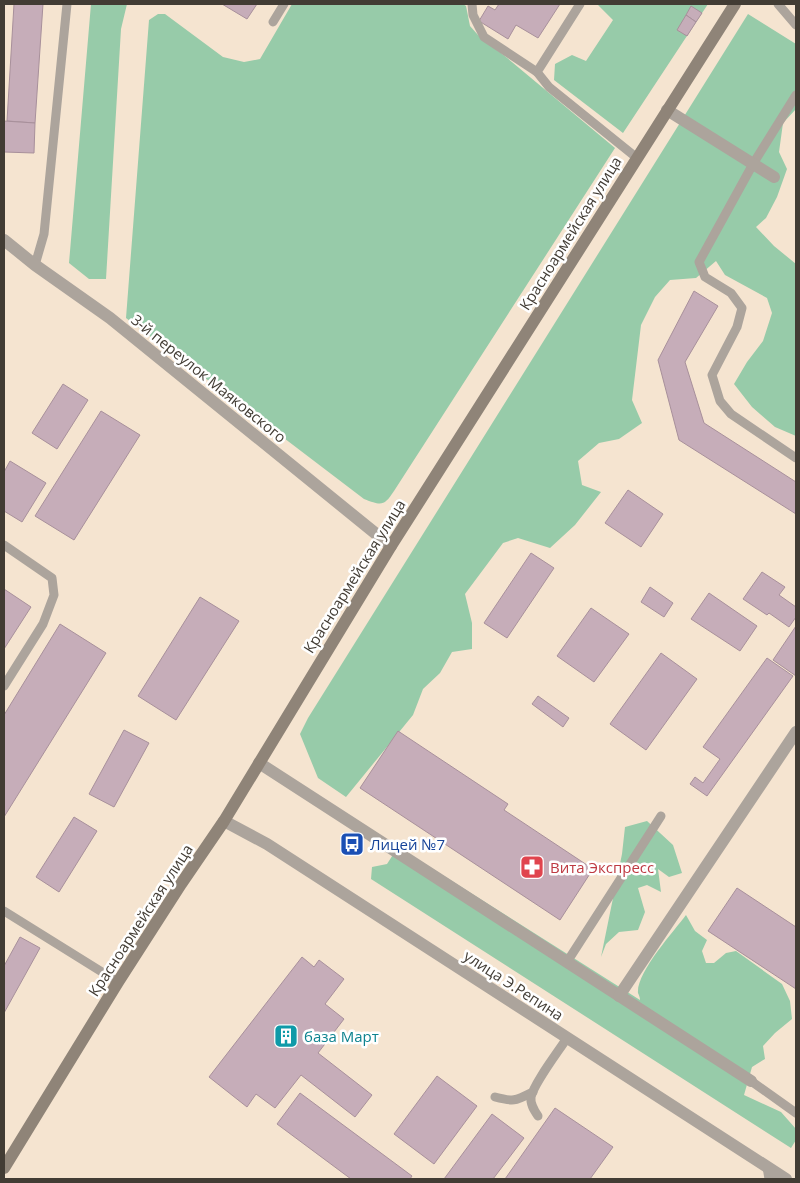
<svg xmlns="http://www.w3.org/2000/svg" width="800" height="1183" font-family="'Open Sans',sans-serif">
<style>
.green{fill:#97cba9}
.building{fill:#c6adb9;stroke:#a8909b}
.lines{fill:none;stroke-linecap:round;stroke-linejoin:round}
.service{stroke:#aca49c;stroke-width:9}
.minor{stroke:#aca49c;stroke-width:12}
.tertiary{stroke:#aca49c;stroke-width:12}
.secondary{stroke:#8f8478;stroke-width:12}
.labels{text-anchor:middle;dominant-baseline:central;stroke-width:5;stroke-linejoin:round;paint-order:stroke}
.street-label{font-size:15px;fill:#423c34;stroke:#fff}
.transit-label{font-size:15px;fill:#164399;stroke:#fff;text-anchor:start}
.health-label{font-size:15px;fill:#be3a42;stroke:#fff;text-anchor:start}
.culture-label{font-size:15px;fill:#0d838f;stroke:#fff;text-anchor:start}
</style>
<rect width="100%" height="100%" fill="#f5e4d0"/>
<!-- green -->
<g class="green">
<polygon points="91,4 127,4 121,29 106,279 89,279 69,263"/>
<path d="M 292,4 L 463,4 L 466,6 L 470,26 L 478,35 L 506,57 L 615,148 L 394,491 C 384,506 382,506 364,499 L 126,318 L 149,20 L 158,14 L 165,14 L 223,57 L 244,62 L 260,59 Z"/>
<polygon points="599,4 708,4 623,133 554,80 555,64 572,55 586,61 613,20 598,5"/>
<polygon points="748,14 796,44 796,109 783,123 779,152 787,169 777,197 766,218 756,227 774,246 796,264 796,436 775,427 752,407 734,384 747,362 763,341 772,313 767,298 725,275 716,261 696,278 670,280 655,297 641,325 632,400 642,423 619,439 599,443 578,461 582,485 601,492 575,525 550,548 518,538 503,543 465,594 472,623 472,649 452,652 440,673 423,689 413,715 346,797 318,778 300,734 308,718"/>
<polygon points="647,821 673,845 682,873 669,877 658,869 661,892 647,885 638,888 645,912 638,930 619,932 606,944 601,957 622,854 625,827"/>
<path d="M 398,847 L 640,1000 C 640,998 639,995 638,993 C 636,973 674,931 686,915 L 695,931 L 707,940 L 702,951 L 706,963 L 714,963 L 726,953 L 736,951 L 782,984 L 790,1001 L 792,1019 L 775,1033 L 763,1046 L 765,1059 L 752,1067 L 744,1095 L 781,1112 L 796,1129 L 796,1140 L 791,1148 L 371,879 L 372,867 L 387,864 Z"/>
</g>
<!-- building -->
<g class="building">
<polygon points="14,4 43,4 35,123 7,121"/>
<polygon points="222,4 257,4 247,19"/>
<polygon points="499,4 560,4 538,38 516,25 508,39 479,21 488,6 495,10"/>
<polygon points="691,6 702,13 696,22 686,15"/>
<polygon points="686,15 696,22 687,36 677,30"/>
<polygon points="4,121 35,123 34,153 4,152"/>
<polygon points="694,291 718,306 685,362 704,423 796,482 796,514 679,440 658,360"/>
<polygon points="63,384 88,400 57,449 32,433"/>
<polygon points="101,411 140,435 74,540 35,516"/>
<polygon points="10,461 46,483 22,522 4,511 4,472"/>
<polygon points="628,490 663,514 641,547 605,523"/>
<polygon points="531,553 554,568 507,638 484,623"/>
<polygon points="762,572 785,587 779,595 796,607 796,617 789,627 769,613 767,615 743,599"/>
<polygon points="650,587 673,603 664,617 641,602"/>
<polygon points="4,589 31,607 4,649"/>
<polygon points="709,593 757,626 740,651 691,619"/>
<polygon points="200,597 239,621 176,720 138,696"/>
<polygon points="591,608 629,634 594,682 557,656"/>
<polygon points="60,624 106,653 4,817 4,715"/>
<polygon points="796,626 796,676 773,660"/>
<polygon points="661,653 697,679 646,750 610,724"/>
<polygon points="767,658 793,676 707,796 690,784 695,777 703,783 720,759 703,747"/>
<polygon points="538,696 569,718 563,727 532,704"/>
<polygon points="124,730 149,743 114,807 89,794"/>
<polygon points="398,731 508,804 504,810 593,869 560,920 360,788"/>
<polygon points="74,817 97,831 59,892 36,877"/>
<polygon points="737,888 796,927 796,989 708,931"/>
<polygon points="20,937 40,948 4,1013 4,966"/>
<polygon points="302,957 314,967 319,960 344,979 325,1004 344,1019 318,1053 372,1095 355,1117 301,1075 275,1108 256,1094 247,1107 209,1077"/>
<polygon points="437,1076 477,1106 434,1164 394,1134"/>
<polygon points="300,1093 412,1176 410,1179 351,1179 277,1124"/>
<polygon points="555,1108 613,1147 590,1179 505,1179"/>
<polygon points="492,1114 524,1138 493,1179 444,1179"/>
</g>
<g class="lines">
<!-- service -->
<g class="service">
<polyline points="472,4 473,15 484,37 537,72"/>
<polyline points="580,4 537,72 549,87 637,158"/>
<polyline points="778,4 796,25"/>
<polyline points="273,22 284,4"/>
<polyline points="796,95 753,164 699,262 705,277 731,293 742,308 737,327 712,375 720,401 731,414 796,458"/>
<polyline points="35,265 44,234 67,4"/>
<polyline points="4,545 52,578 54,595 43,624 4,686"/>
<polyline points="4,911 118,982"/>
<polyline points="567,962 661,816"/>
<polyline points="751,1081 796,1113"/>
<path d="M 495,1097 C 514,1102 515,1101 533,1092"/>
<path d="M 538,1116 C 534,1110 530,1104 531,1097 C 534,1083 558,1052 567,1038"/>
<polyline points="767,1167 769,1179"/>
</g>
<!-- minor -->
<g class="minor">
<polyline points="667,110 774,177"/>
<polyline points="4,240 35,265 110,318 391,546"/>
<polyline points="259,763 751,1081"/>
<polyline points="619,996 796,732"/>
</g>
<!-- tertiary -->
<polyline class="tertiary" points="224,821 267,844 786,1179"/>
<!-- secondary -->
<polyline class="secondary" points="4,1168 118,982 181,884 224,821 391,546 735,4"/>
</g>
<!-- icons -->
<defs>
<g id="bus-square" transform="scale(1.25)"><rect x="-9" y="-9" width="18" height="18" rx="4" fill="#1a4fb4" stroke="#fff"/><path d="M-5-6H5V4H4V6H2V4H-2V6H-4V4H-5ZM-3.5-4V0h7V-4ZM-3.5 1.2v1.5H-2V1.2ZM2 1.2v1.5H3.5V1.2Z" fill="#fff"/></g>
<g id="pharmacy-square" transform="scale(1.25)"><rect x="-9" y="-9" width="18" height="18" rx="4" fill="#e0444e" stroke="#fff"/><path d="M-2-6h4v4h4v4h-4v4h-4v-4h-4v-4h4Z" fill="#fff"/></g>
<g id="building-square" transform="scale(1.25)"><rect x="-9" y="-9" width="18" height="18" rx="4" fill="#0f9aa8" stroke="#fff"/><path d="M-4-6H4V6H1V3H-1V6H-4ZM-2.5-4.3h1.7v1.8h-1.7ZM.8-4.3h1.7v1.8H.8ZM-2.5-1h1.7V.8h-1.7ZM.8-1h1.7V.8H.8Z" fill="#fff"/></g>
</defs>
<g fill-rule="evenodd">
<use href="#bus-square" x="352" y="844"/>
<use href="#pharmacy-square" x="532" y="867"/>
<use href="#building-square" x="286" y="1036"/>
</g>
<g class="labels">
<!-- street labels -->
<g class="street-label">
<text transform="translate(570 233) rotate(-58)">Красноармейская улица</text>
<text transform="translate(209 378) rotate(39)">3-й переулок Маяковского</text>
<text transform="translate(354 576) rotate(-58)">Красноармейская улица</text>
<text transform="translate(140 920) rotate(-57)">Красноармейская улица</text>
<text transform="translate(514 985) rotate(33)">улица Э.Репина</text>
</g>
<!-- transit labels -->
<g class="transit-label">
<text x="370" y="844">Лицей №7</text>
</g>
<!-- health labels -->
<g class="health-label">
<text x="550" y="867">Вита Экспресс</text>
</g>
<!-- culture labels -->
<g class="culture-label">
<text x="304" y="1036">база Март</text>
</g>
</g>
<!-- border -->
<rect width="800" height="1183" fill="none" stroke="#423c34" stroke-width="10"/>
</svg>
